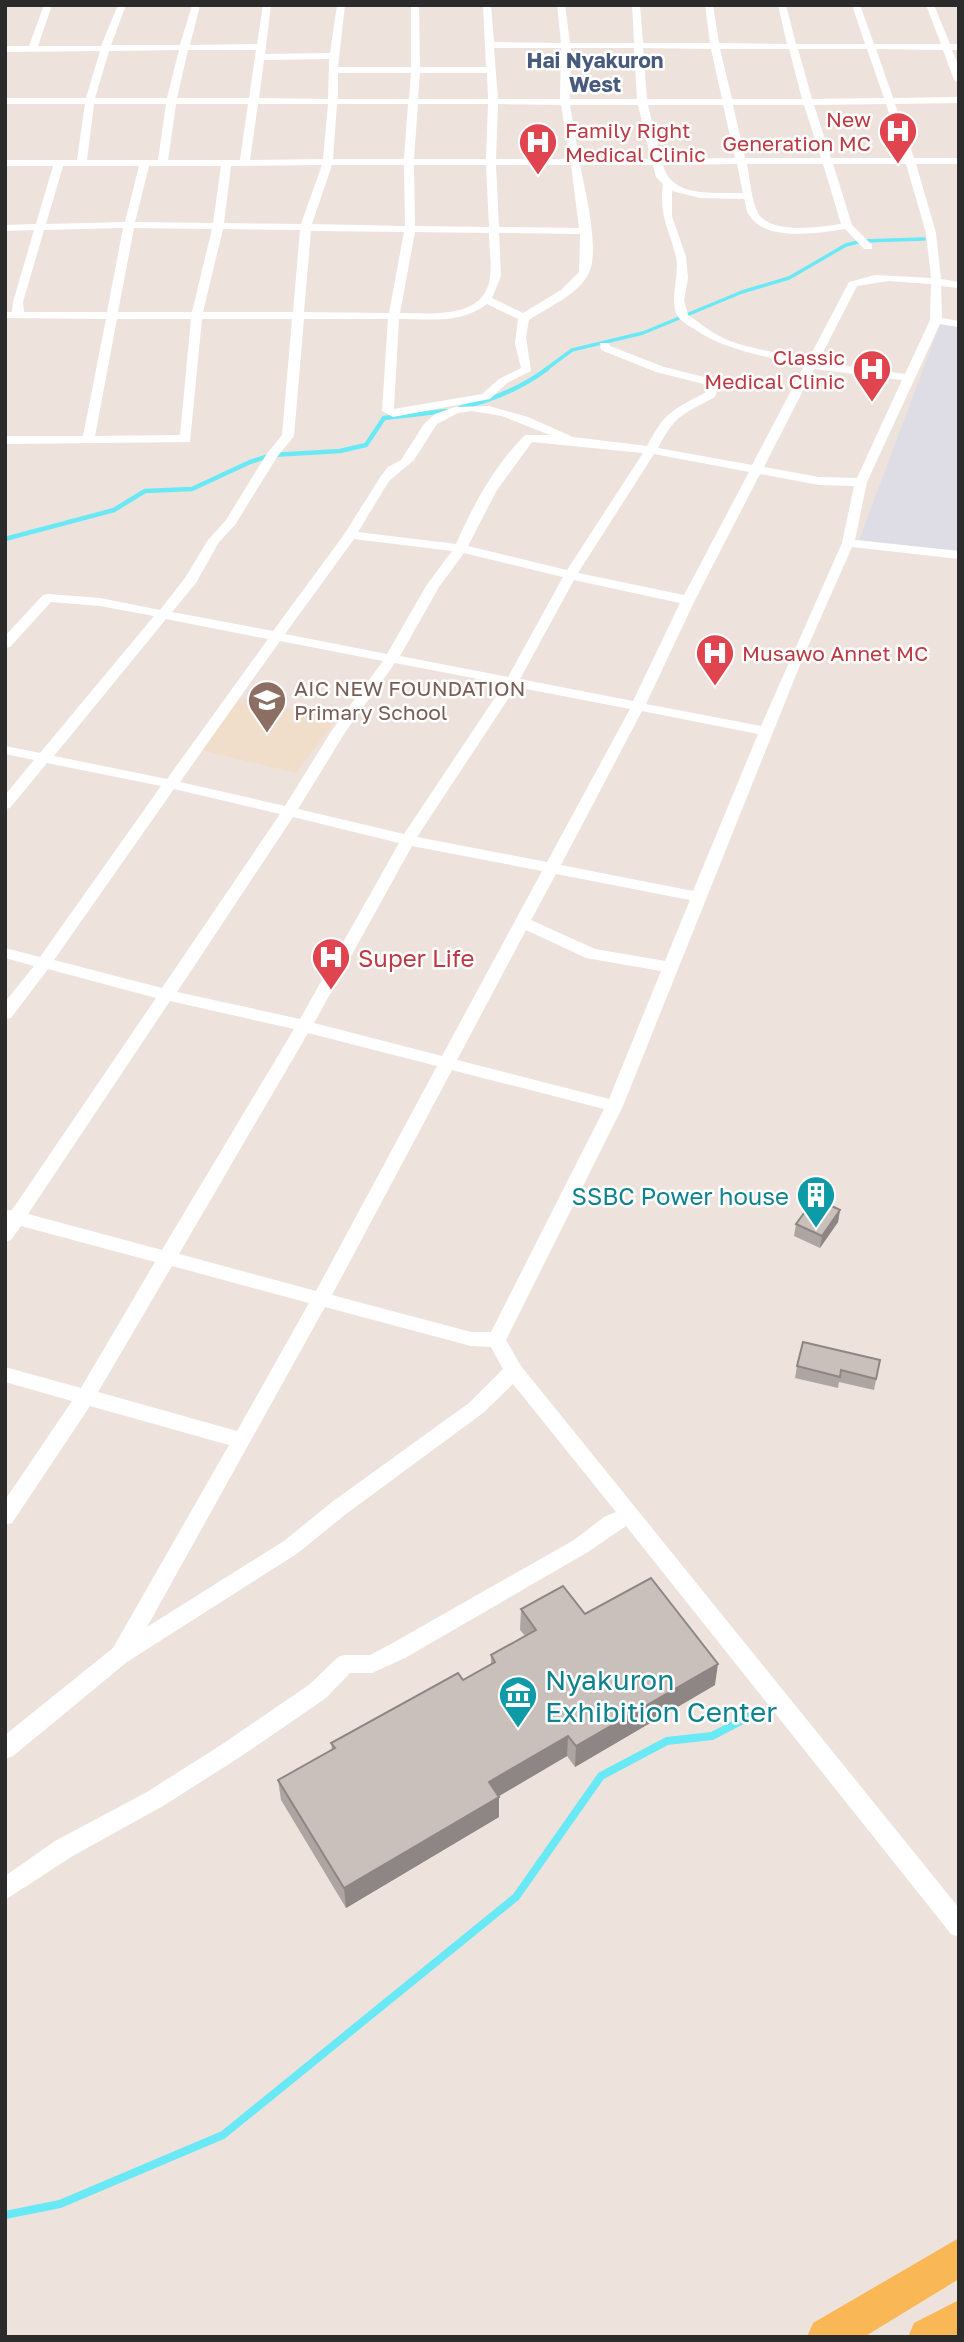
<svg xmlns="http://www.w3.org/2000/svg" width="964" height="2342" font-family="'Golos Text',sans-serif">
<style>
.industrial{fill:#dedde6}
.education{fill:#f0ddca}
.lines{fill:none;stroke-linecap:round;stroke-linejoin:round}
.stream-far2{stroke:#69e8f6;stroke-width:3.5}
.stream-far1{stroke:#69e8f6;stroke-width:4.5}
.stream{stroke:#69e8f6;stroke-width:8}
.minor{fill:#fff;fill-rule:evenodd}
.primary{fill:#f9b756;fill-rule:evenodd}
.wall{fill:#ada5a2}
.shaded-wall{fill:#8d8684}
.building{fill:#c9c0bc;stroke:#8d8684;stroke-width:2}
.labels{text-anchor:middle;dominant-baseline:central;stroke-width:5;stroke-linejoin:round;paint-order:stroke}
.far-neighbourhood-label{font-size:21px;font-weight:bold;fill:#485b7e;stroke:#fff}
.far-health-label{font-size:21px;fill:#be3a42;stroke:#fff;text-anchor:end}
.far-education-label{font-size:21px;fill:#785e54;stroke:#fff;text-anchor:start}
.health-label{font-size:24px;fill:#be3a42;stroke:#fff;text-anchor:start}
.culture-label{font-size:24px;fill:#0d838f;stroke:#fff;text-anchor:end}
.near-culture-label{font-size:28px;fill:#0d838f;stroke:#fff;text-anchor:start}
</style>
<rect width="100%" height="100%" fill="#eee3dc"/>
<!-- industrial -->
<polygon class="industrial" points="940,324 959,327 959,551 859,540"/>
<!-- education -->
<polygon class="education" points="237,698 273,704 336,720 296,773 197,749"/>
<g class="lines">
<!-- stream-far2 -->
<polyline class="stream-far2" points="545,370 572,350 643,333 742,292 789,278 846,245 862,241 924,239"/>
<!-- stream-far1 -->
<g class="stream-far1">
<path d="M 460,408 C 493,400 520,389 547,369"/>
<polyline points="5,539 114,510 145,491 192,489 250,462 272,455 340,451 366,445 384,418 446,411"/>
</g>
<!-- stream -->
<polyline class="stream" points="5,2215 60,2204 223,2135 516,1897 601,1776 667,1741 712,1736 760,1711"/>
<!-- minor -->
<path class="minor" d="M 44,5 L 52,5 L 38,46 L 101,46 L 118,5 L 126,5 L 111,45 L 180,45 L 192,5 L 200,5 L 190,45 L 257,44 L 263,5 L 271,5 L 265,54 L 330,53 L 337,5 L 345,5 L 338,67 L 411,67 L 411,5 L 419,5 L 420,67 L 486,67 L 483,5 L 491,5 L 494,42 L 561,43 L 557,5 L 565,5 L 570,43 L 634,43 L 632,5 L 640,5 L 643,43 L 710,43 L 705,5 L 713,5 L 719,43 L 787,44 L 778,5 L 786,5 L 796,44 L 865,44 L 852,5 L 860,5 L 874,44 L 941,44 L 926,5 L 934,5 L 950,44 L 959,44 L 959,50 L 952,50 L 959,67 L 959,83 L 954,80 L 943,50 L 876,49 L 893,98 L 959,97 L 959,103 L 895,104 L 914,158 L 959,158 L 959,164 L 916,164 L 936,233 L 941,279 L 959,282 L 959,288 L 941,286 L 942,318 L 959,321 L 959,327 L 940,324 L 867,482 L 855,540 L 959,551 L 959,559 L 852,547 L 802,660 L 623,1106 L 506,1340 L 521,1366 L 959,1908 L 959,1937 L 951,1934 L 626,1526 L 588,1552 L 405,1658 L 372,1673 L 350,1673 L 326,1698 L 240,1757 L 163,1806 L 71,1857 L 5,1900 L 5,1876 L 55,1841 L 147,1792 L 224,1743 L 310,1684 L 338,1657 L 345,1655 L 370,1655 L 391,1644 L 574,1540 L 604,1517 L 616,1512 L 513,1384 L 483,1413 L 346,1514 L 298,1553 L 127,1662 L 13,1756 L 5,1759 L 5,1735 L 113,1648 L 229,1445 L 90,1406 L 12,1523 L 5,1525 L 5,1500 L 72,1401 L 5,1382 L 5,1367 L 81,1388 L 155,1262 L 21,1226 L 11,1240 L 5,1242 L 5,1211 L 12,1210 L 156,998 L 48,969 L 11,1018 L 5,1019 L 5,1002 L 34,966 L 5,958 L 5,948 L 40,957 L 161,786 L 47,763 L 10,808 L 5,809 L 5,795 L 34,760 L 5,754 L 5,746 L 40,753 L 154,616 L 100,606 L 51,602 L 10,647 L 5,648 L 5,636 L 43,595 L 48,594 L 100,598 L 160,610 L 185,578 L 208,540 L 226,520 L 266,455 L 282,435 L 292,319 L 202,319 L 190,442 L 5,444 L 5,436 L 83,436 L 106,319 L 5,318 L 5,312 L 12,312 L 13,302 L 34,230 L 5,231 L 5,225 L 36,224 L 53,166 L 5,166 L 5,160 L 77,160 L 85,104 L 5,104 L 5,98 L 86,98 L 100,51 L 5,52 L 5,46 L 29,46 ZM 494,48 L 561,48 L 560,99 L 498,99 ZM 571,48 L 634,48 L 637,99 L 570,99 ZM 643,48 L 711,49 L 722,99 L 647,99 ZM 720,49 L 789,49 L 802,99 L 732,99 ZM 798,49 L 867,49 L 884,98 L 812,99 ZM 179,50 L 167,98 L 95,98 L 109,51 ZM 188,50 L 256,50 L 249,98 L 177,98 ZM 329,59 L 328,99 L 259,98 L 264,60 ZM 338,73 L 411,73 L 409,99 L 338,99 ZM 420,73 L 487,73 L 488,99 L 418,99 ZM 94,104 L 166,104 L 158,160 L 87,160 ZM 176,104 L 248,104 L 240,160 L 168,160 ZM 258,104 L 328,104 L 323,159 L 250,160 ZM 337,104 L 408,104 L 404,159 L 333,159 ZM 418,104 L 488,104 L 486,159 L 414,159 ZM 498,104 L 561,105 L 570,159 L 496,159 ZM 886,104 L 904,158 L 831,158 L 814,105 ZM 570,105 L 638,105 L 651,159 L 579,159 ZM 648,105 L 723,105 L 735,158 L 661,159 ZM 733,105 L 804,105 L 821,158 L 745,158 ZM 737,164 L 743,193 C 715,192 672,199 663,165 ZM 747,164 L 823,164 L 841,224 C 821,227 770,235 758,213 C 751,200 750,179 747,164 ZM 833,164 L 906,164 L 926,233 L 931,278 L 875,275 L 849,282 L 808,360 C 780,352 745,349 721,337 C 709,331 699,322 688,315 L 684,300 L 688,278 L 686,257 L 672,216 L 672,191 L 700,198 L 744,199 C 746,204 746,211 749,215 C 765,242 819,233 845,229 L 864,249 L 872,249 L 872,245 L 852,225 ZM 322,165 L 301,224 L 224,223 L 231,166 ZM 332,165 L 404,165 L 405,226 L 312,224 ZM 414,165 L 486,165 L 489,227 L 415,226 ZM 496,165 L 571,165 L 579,228 L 499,227 ZM 580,165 L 653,165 L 656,177 L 663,184 C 659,218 669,227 676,257 C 680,276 669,298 677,315 C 680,321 688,325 694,329 C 728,352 765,355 804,366 L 752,465 L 658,448 C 675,415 683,414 715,397 L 718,387 L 712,379 L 664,367 L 610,346 L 608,343 L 600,343 L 601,350 L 656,372 L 704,384 L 705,393 C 672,410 665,412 647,446 L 573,437 L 528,417 L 489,406 L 455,407 L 435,414 L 424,424 L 401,460 L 388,467 L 381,476 L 343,536 L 273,631 L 172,612 L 196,583 L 219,542 L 235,525 L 277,457 L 294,436 L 304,319 L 388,319 L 382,411 L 393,417 L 490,399 L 507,383 L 531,371 L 526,337 L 529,320 C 548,307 578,295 589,273 C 600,250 585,190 580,165 ZM 63,166 L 139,166 L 125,222 L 46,224 ZM 149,166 L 221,166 L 213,223 L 135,222 ZM 123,228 L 107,312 L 24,312 L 23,302 L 44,230 ZM 134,228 L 212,229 L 192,312 L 118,312 ZM 223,229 L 300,230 L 293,312 L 203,312 ZM 311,231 L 404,232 L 389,313 L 304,312 ZM 415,232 L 489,233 C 489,247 492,264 490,278 C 484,320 431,313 400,313 ZM 499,233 L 580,234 L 579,272 L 561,290 L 523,313 L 492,298 L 501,276 ZM 889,281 L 931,284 L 930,320 L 905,374 L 818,362 L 857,286 ZM 487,304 L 518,319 L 515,344 L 521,368 L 499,379 L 482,394 L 394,409 L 399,319 C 430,319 461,324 487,304 ZM 117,319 L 191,319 L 180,435 L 95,436 ZM 814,369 L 902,380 L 857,478 L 819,477 L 764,467 ZM 472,411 L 502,416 L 550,435 L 525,435 C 495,465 473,505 456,544 L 358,532 L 389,481 L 414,460 L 437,424 L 458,413 ZM 532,442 L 643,453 L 567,570 L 468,546 L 497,490 ZM 654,454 L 749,472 L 684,595 L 578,573 ZM 760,474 L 819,485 L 854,486 L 842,543 L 761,726 L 646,704 L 695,600 ZM 354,539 L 452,551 L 426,586 L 387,654 L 285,634 ZM 464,553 L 563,577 L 508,677 L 400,656 L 439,587 ZM 574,580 L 680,603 L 633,701 L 520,679 ZM 166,619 L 268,639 L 167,779 L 54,756 ZM 280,641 L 383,661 L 332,730 L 285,806 L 180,782 ZM 395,663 L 504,684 L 404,834 L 298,809 L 346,731 ZM 516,687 L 630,709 L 547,862 L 417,837 ZM 642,711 L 758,734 L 693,891 L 561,865 ZM 174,789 L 280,814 L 162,988 L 54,960 ZM 293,817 L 399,843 L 300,1019 L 177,992 ZM 412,846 L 542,871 L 442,1056 L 314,1023 ZM 556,874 L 690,900 L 665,961 L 595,949 L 531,920 ZM 526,930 L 586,958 L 661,971 L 609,1099 L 457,1060 ZM 170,1001 L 294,1029 L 162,1250 L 28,1214 ZM 308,1033 L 437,1066 L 316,1291 L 179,1254 ZM 452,1070 L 604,1109 L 491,1332 L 471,1332 L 332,1295 ZM 172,1266 L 309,1303 L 237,1431 L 98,1392 ZM 325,1307 L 471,1346 L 491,1347 L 503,1369 L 469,1403 L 332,1502 L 284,1541 L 147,1627 Z"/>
<!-- primary -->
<g class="primary">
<polygon points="959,2238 959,2279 864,2337 807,2337 813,2323"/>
<polygon points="959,2300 959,2337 908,2337 914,2323"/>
</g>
</g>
<!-- wall -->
<g class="wall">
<polygon points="840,1210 838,1222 820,1248 794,1236 796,1224"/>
<polygon points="880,1360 874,1390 839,1382 838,1388 795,1378 797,1366"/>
<polygon points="521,1609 585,1614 715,1685 575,1767 567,1756 499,1796 499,1817 346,1908 281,1800 278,1780 332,1750 331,1743 463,1680 491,1664 491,1655 525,1636 520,1630"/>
</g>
<!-- shaded-wall -->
<g class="shaded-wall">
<polygon points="840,1210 838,1222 820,1248 822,1236"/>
<polygon points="718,1664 715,1685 575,1767 576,1746"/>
<polygon points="568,1736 567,1756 489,1802 489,1782"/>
<polygon points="499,1797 499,1817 346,1908 344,1888"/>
</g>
<!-- building -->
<g class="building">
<polygon points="815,1198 840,1210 822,1236 796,1224"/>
<polygon points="803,1342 880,1360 876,1379 841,1370 840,1377 797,1366"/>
<polygon points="651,1578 718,1664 576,1746 568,1736 489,1782 499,1797 344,1888 278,1780 335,1748 331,1743 458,1673 463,1680 495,1662 491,1655 536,1630 521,1609 563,1586 585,1614"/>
</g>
<!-- icons -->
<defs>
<g id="hospital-pin" transform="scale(2.0125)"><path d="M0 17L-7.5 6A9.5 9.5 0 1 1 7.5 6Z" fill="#e0444e" stroke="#fff"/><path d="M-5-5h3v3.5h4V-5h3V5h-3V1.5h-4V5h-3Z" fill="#fff"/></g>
<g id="school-pin" transform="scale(2.0125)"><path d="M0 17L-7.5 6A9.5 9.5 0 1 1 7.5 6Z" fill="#8d6e63" stroke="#fff"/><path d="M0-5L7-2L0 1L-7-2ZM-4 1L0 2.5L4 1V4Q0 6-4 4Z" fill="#fff"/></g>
<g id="building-pin" transform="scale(2.0125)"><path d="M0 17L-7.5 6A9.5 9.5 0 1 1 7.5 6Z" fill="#0f9aa8" stroke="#fff"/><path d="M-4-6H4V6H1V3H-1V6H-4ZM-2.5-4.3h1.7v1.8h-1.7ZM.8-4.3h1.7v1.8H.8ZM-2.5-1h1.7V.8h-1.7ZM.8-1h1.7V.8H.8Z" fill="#fff"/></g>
<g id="museum-pin" transform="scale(2.0125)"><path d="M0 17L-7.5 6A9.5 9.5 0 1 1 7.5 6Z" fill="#0f9aa8" stroke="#fff"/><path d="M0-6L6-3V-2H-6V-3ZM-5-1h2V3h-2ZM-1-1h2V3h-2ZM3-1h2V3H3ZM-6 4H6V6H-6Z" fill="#fff"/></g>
</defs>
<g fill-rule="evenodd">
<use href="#hospital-pin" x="898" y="131"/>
<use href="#hospital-pin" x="538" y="142"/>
<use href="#hospital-pin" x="872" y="369"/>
<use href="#hospital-pin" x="715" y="653"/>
<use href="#school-pin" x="267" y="700"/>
<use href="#hospital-pin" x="331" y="957"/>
<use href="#building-pin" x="816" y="1195"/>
<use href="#museum-pin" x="518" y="1695"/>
</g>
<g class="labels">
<!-- far-neighbourhood labels -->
<g class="far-neighbourhood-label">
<text x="595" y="60">Hai Nyakuron<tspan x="595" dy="24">West</tspan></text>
</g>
<!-- far-health labels -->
<g class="far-health-label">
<text x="871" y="119">New<tspan x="871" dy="24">Generation MC</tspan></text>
<text x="565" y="130" text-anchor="start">Family Right<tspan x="565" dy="24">Medical Clinic</tspan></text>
<text x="845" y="357">Classic<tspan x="845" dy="24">Medical Clinic</tspan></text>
<text x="742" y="653" text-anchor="start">Musawo Annet MC</text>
</g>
<!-- far-education labels -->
<g class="far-education-label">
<text x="294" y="688">AIC NEW FOUNDATION<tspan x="294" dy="24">Primary School</tspan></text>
</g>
<!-- health labels -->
<g class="health-label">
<text x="358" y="957">Super Life</text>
</g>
<!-- culture labels -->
<g class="culture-label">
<text x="789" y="1195">SSBC Power house</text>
</g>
<!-- near-culture labels -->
<g class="near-culture-label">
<text x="545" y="1679">Nyakuron<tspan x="545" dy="32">Exhibition Center</tspan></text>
</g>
</g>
<!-- border -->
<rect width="964" height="2342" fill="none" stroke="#2b2b2b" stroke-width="14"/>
</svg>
